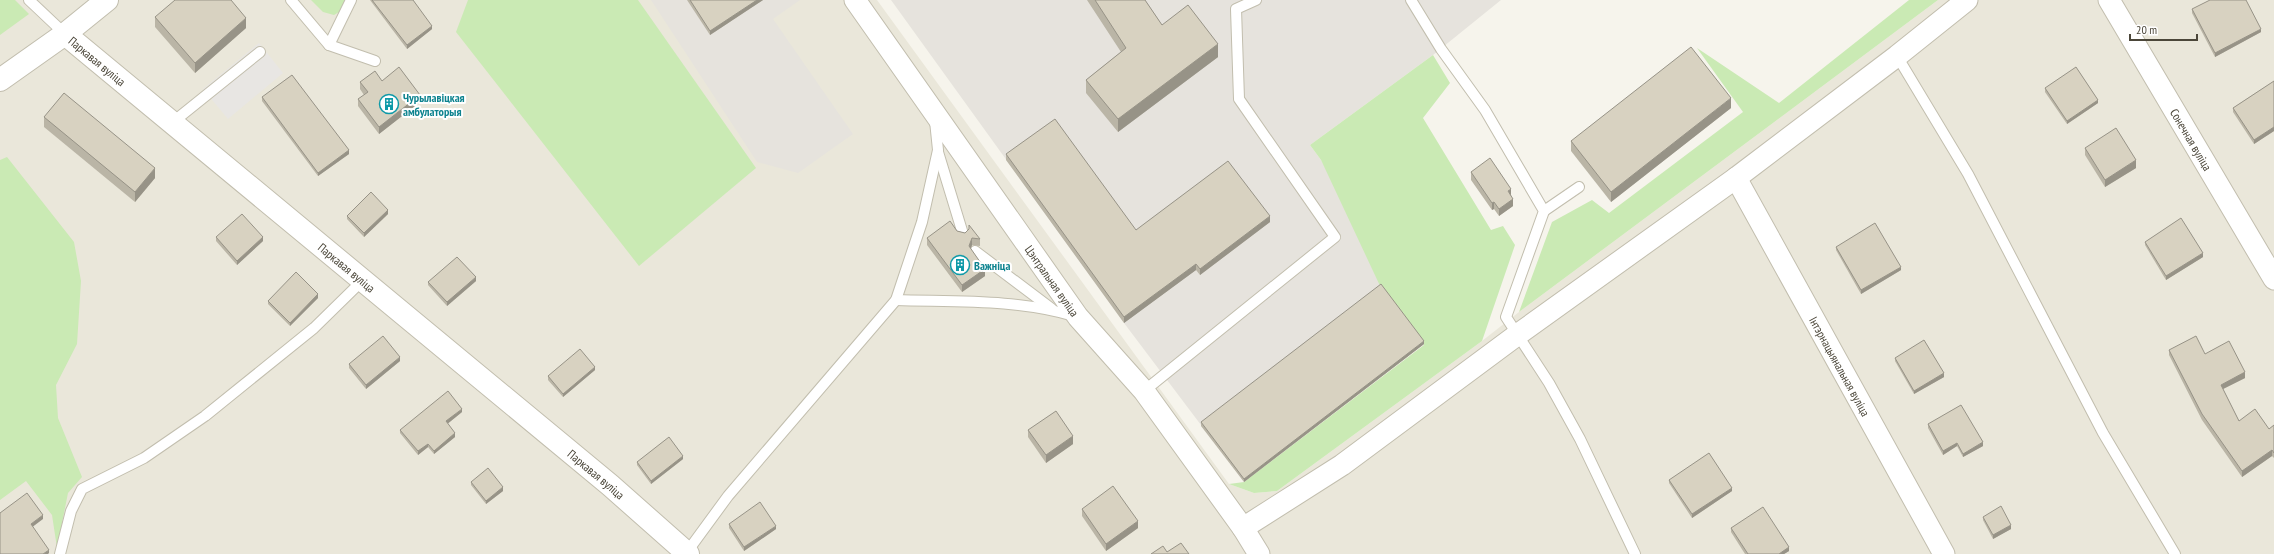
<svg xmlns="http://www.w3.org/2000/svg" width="2274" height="554" font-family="'PT Sans Narrow',sans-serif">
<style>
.residential{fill:#eae7da}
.industrial{fill:#e6e3dd}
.green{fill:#caeab4}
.parking{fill:#e8e6e3}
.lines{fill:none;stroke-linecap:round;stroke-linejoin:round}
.service-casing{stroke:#c2beae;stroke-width:12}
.minor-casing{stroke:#c2beae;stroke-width:23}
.tertiary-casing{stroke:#c2beae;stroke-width:24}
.service{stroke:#fff;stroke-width:10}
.minor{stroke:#fff;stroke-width:21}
.tertiary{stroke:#fff;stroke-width:22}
.wall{fill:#bab5a6}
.shaded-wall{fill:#979387}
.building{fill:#d8d2c1;stroke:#979387}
.labels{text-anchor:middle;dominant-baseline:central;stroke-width:4;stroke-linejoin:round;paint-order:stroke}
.street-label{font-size:12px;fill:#4b4639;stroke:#fff}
.culture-label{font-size:12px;font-weight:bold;fill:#0d838f;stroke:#fff;text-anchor:start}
</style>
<rect width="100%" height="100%" fill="#f6f4ec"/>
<!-- residential -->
<polygon class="residential" points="0,0 877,0 1229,484 1254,493 1277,491 1482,341 1519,312 1938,0 2274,0 2274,554 0,554"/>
<!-- industrial -->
<g class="industrial">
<polygon points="651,0 800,0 773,19 853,134 798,173 757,162"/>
<polygon points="891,0 1501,0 1433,55 1310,145 1321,160 1424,344 1244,482 1124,323"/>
</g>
<!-- green -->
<g class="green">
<polygon points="0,0 15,0 29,14 0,35"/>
<polygon points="311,0 345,0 339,12 334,15 323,12"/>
<polygon points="468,0 638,0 756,168 639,266 456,32"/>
<polygon points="1909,0 1938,0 1519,312 1552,222 1592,200 1609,213 1743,112 1697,48 1779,103"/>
<polygon points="1433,55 1450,83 1423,118 1491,230 1503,226 1515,245 1482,341 1277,491 1254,493 1229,484 1244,482 1424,345 1381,288 1321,160 1310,145"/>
<polygon points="7,157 74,242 81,281 77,344 56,385 58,418 82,477 68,493 57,548 52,515 26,481 0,500 0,160"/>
</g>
<!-- parking -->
<polygon class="parking" points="259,43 283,73 228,119 203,89"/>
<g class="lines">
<!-- service casing -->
<g class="service-casing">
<g id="service">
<polyline points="29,0 65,34"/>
<polyline points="291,0 329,45 375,61"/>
<polyline points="1411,0 1441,49 1485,110 1544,211 1506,317 1549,383 1580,439 1635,554"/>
<polyline points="329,45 351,0"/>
<polyline points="1897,56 1968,174 2103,433 2175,554"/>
<polyline points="173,122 260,52"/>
<polyline points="938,152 963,234"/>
<polyline points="1544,211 1579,187"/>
<polyline points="975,251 1052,309"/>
<path d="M 896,300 C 954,302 1018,299 1074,316"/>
<polyline points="1144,391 1335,237 1239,99 1236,9 1256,0"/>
<polyline points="687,552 728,496 896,300 922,222 938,150 935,121"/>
<polyline points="60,554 71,511 82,489 144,458 205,416 314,328 363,280"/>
</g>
</g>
<!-- minor casing -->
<g class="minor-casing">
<g id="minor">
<path id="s1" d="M 855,0 L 1078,317 L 1144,391 L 1243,528 L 1259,554"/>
<path id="s2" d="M 2109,0 L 2274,279"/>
<path id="s3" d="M 1736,178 L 1944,554"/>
<polyline points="1243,528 1342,465 1517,335 1736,178 1897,56 1967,0"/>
</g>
</g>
<!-- tertiary casing -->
<g class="tertiary-casing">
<g id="tertiary">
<path id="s4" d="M 65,34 L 610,485 L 688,554"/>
<polyline points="0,80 65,34 107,0"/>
</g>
</g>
<!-- service -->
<use href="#service" class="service"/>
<!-- minor -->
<use href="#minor" class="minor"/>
<!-- tertiary -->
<use href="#tertiary" class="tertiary"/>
</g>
<!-- wall -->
<g class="wall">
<polygon points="370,0 413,0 432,29 407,49"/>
<polygon points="687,0 763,0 710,35"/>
<polygon points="1087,0 1145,0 1162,25 1218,57 1118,132 1086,93 1086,80 1121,52"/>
<polygon points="2192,9 2261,32 2215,57 2192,13"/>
<polygon points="155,17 246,28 195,73 155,27"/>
<polygon points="382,81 420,102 379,134 358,106 358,99 364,95 360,89 360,82"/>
<polygon points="2274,81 2274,131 2254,144 2233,112 2233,108"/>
<polygon points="2045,88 2098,103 2067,124 2045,92"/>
<polygon points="262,97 349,154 318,176 262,101"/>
<polygon points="1731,108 1611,202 1571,151 1571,141"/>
<polygon points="44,117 155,178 135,202 44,127"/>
<polygon points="2085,148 2136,168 2105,187 2085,155"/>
<polygon points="1006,154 1136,230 1270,222 1200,275 1196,270 1124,323 1006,160"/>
<polygon points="1471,172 1511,195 1513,206 1499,216 1494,209 1492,210 1471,180"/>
<polygon points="388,214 364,237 347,219 347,216"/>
<polygon points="957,231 965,233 980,239 980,246 972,245 971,249 985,276 962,292 927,245 927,238"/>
<polygon points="216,237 263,241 237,265 216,241"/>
<polygon points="2145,242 2203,257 2166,280 2145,245"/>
<polygon points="1836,247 1901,270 1861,294 1836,250"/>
<polygon points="476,281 447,306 428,285 428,282"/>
<polygon points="318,298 290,326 268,304 268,301"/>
<polygon points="1424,344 1244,482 1201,426 1201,422"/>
<polygon points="2169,350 2205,354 2245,378 2223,389 2239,421 2269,429 2274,425 2274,458 2272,456 2242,477 2202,420 2169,355"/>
<polygon points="1895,358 1944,377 1914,394 1895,361"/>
<polygon points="400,361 366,389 349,368 349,364"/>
<polygon points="595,370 563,397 548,380 548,376"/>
<polygon points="462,412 447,424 455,437 434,454 428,447 418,455 400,433 400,430"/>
<polygon points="1928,424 1983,446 1963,457 1957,446 1943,455 1928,428"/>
<polygon points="1028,430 1073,444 1046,463 1028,437"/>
<polygon points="683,459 651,484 637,465 637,462"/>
<polygon points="1669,480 1732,491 1692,518 1669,483"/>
<polygon points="471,482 503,491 486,504 471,485"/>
<polygon points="1082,509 1138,528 1106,551 1082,516"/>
<polygon points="1983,517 2011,529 1993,539 1983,520"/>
<polygon points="729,524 776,529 744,551 729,528"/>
<polygon points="1731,528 1789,551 1784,554 1745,554 1731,532"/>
</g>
<!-- shaded-wall -->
<g class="shaded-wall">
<polygon points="757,0 763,0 710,35 710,31"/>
<polygon points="246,18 246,28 195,73 195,63"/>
<polygon points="432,26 432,29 407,49 407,45"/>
<polygon points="2261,29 2261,32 2215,57 2215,53"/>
<polygon points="1218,44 1218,57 1118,132 1118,119"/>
<polygon points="420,95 420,102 379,134 379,127"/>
<polygon points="1731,98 1731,108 1611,202 1611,192"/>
<polygon points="2098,100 2098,103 2067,124 2067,121"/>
<polygon points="2274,127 2274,131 2254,144 2254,140"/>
<polygon points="349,150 349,154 318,176 318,173"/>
<polygon points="2136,160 2136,168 2105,187 2105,180"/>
<polygon points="155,168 155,178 135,202 135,192"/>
<polygon points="1511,189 1511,196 1508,191"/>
<polygon points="1513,199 1513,206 1499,216 1499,209"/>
<polygon points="1494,202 1494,209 1492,210 1492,203"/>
<polygon points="388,210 388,214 364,237 364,233"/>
<polygon points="1270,216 1270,222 1200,275 1200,269"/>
<polygon points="263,237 263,241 237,265 237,261"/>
<polygon points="972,238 972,245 969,253 969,246"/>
<polygon points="2203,253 2203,257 2166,280 2166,276"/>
<polygon points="1196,264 1196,270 1124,323 1124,317"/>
<polygon points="1901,267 1901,270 1861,294 1861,290"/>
<polygon points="985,269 985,276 962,292 962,285"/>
<polygon points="476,277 476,281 447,306 447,302"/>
<polygon points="318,294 318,298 290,326 290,323"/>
<polygon points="1424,341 1424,344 1244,482 1244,479"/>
<polygon points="400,357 400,361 366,389 366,385"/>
<polygon points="595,367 595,370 563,397 563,394"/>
<polygon points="2245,372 2245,378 2221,390 2221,385"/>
<polygon points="1944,373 1944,377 1914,394 1914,391"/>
<polygon points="462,409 462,412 446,425 446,421"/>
<polygon points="455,433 455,437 434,454 434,451"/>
<polygon points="1073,436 1073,444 1046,463 1046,455"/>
<polygon points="1983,442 1983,446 1963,457 1963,454"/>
<polygon points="1957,443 1957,446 1943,455 1943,451"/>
<polygon points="428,444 428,447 418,455 418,451"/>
<polygon points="2272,450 2272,456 2242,477 2242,471"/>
<polygon points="683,456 683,459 651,484 651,481"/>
<polygon points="503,487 503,491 486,504 486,501"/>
<polygon points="1732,488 1732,491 1692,518 1692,514"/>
<polygon points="43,515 43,519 31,528 31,524"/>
<polygon points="1138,521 1138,528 1106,551 1106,544"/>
<polygon points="2011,525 2011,529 1993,539 1993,535"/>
<polygon points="776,526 776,529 744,551 744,547"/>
<polygon points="1789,547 1789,551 1784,554 1779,554"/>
<polygon points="49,550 49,553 48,554 43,554"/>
</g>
<!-- building -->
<g class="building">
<polygon points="175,0 231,0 246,18 195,63 155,17"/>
<polygon points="372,0 413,0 432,26 407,45"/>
<polygon points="690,0 757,0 710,31"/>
<polygon points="1095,0 1145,0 1162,25 1188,5 1218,44 1118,119 1086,80 1126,48"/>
<polygon points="2210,0 2246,0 2261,29 2215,53 2192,9"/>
<polygon points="1691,47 1731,98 1611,192 1571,141"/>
<polygon points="399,67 420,95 379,127 358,99 368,92 360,82 375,71 382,81"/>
<polygon points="2076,67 2098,100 2067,121 2045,88"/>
<polygon points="292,75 349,150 318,173 262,97"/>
<polygon points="2274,81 2274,127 2254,140 2233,108"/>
<polygon points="64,93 155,168 135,192 44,117"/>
<polygon points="1055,119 1136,230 1228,161 1270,216 1200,269 1196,264 1124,317 1006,154"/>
<polygon points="2116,128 2136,160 2105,180 2085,148"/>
<polygon points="1490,158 1511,189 1508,191 1513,199 1499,209 1494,202 1492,203 1471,172"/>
<polygon points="371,192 388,210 364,233 347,216"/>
<polygon points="242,214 263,237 237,261 216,237"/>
<polygon points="2181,218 2203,253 2166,276 2145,242"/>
<polygon points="950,221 957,231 965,233 969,229 969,225 980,239 972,238 969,246 985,269 962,285 927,238"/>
<polygon points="1875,223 1901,267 1861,290 1836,247"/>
<polygon points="457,257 476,277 447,302 428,282"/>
<polygon points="296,272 318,294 290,323 268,301"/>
<polygon points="1381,284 1424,341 1244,479 1201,422"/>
<polygon points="383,336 400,357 366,385 349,364"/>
<polygon points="2196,336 2205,354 2229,341 2245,372 2221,385 2239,421 2255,409 2269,429 2274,425 2274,453 2272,450 2242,471 2202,414 2169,350"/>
<polygon points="1924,340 1944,373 1914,391 1895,358"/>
<polygon points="580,349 595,367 563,394 548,376"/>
<polygon points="448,391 462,409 446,421 455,433 434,451 428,444 418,451 400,430"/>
<polygon points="1961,405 1983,442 1963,454 1957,443 1943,451 1928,424"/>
<polygon points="1056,411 1073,436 1046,455 1028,430"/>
<polygon points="669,437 683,456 651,481 637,462"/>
<polygon points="1709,453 1732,488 1692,514 1669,480"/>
<polygon points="488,468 503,487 486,501 471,482"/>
<polygon points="1113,486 1138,521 1106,544 1082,509"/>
<polygon points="27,493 43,515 31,524 49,550 43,554 0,554 0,513"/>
<polygon points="760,502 776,526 744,547 729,524"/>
<polygon points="2001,506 2011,525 1993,535 1983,517"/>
<polygon points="1763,507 1789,547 1779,554 1748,554 1731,528"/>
<polygon points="1181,543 1189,554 1151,554 1163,546 1167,552"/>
</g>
<!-- icons -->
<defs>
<g id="building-ring" transform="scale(1)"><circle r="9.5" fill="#fff" stroke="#0f9aa8" stroke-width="1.5"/><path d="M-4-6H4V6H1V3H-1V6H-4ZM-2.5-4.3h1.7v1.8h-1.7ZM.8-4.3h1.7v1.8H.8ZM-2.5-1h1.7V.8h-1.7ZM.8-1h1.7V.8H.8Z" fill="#0f9aa8"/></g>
</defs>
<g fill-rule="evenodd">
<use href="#building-ring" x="389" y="104"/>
<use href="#building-ring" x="960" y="265"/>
</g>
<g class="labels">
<!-- street labels -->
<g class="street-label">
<text stroke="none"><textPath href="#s4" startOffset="42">Паркавая вуліца</textPath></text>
<text stroke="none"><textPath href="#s2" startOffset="162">Сонечная вуліца</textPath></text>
<text stroke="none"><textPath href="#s4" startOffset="366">Паркавая вуліца</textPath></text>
<text stroke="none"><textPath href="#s1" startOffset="343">Цэнтральная вуліца</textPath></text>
<text stroke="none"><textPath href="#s3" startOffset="215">Інтэрнацыянальная вуліца</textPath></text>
<text stroke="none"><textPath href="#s4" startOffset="690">Паркавая вуліца</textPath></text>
</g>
<!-- culture labels -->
<g class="culture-label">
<text x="403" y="97">Чурылавіцкая<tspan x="403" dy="14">амбулаторыя</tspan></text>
<text x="974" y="265">Важніца</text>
</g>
</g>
<!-- scale -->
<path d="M2130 34v6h67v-6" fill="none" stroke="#4b4639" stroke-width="2"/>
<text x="2136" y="34" font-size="12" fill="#4b4639" stroke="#ffffff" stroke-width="3" paint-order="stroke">20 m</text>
</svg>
